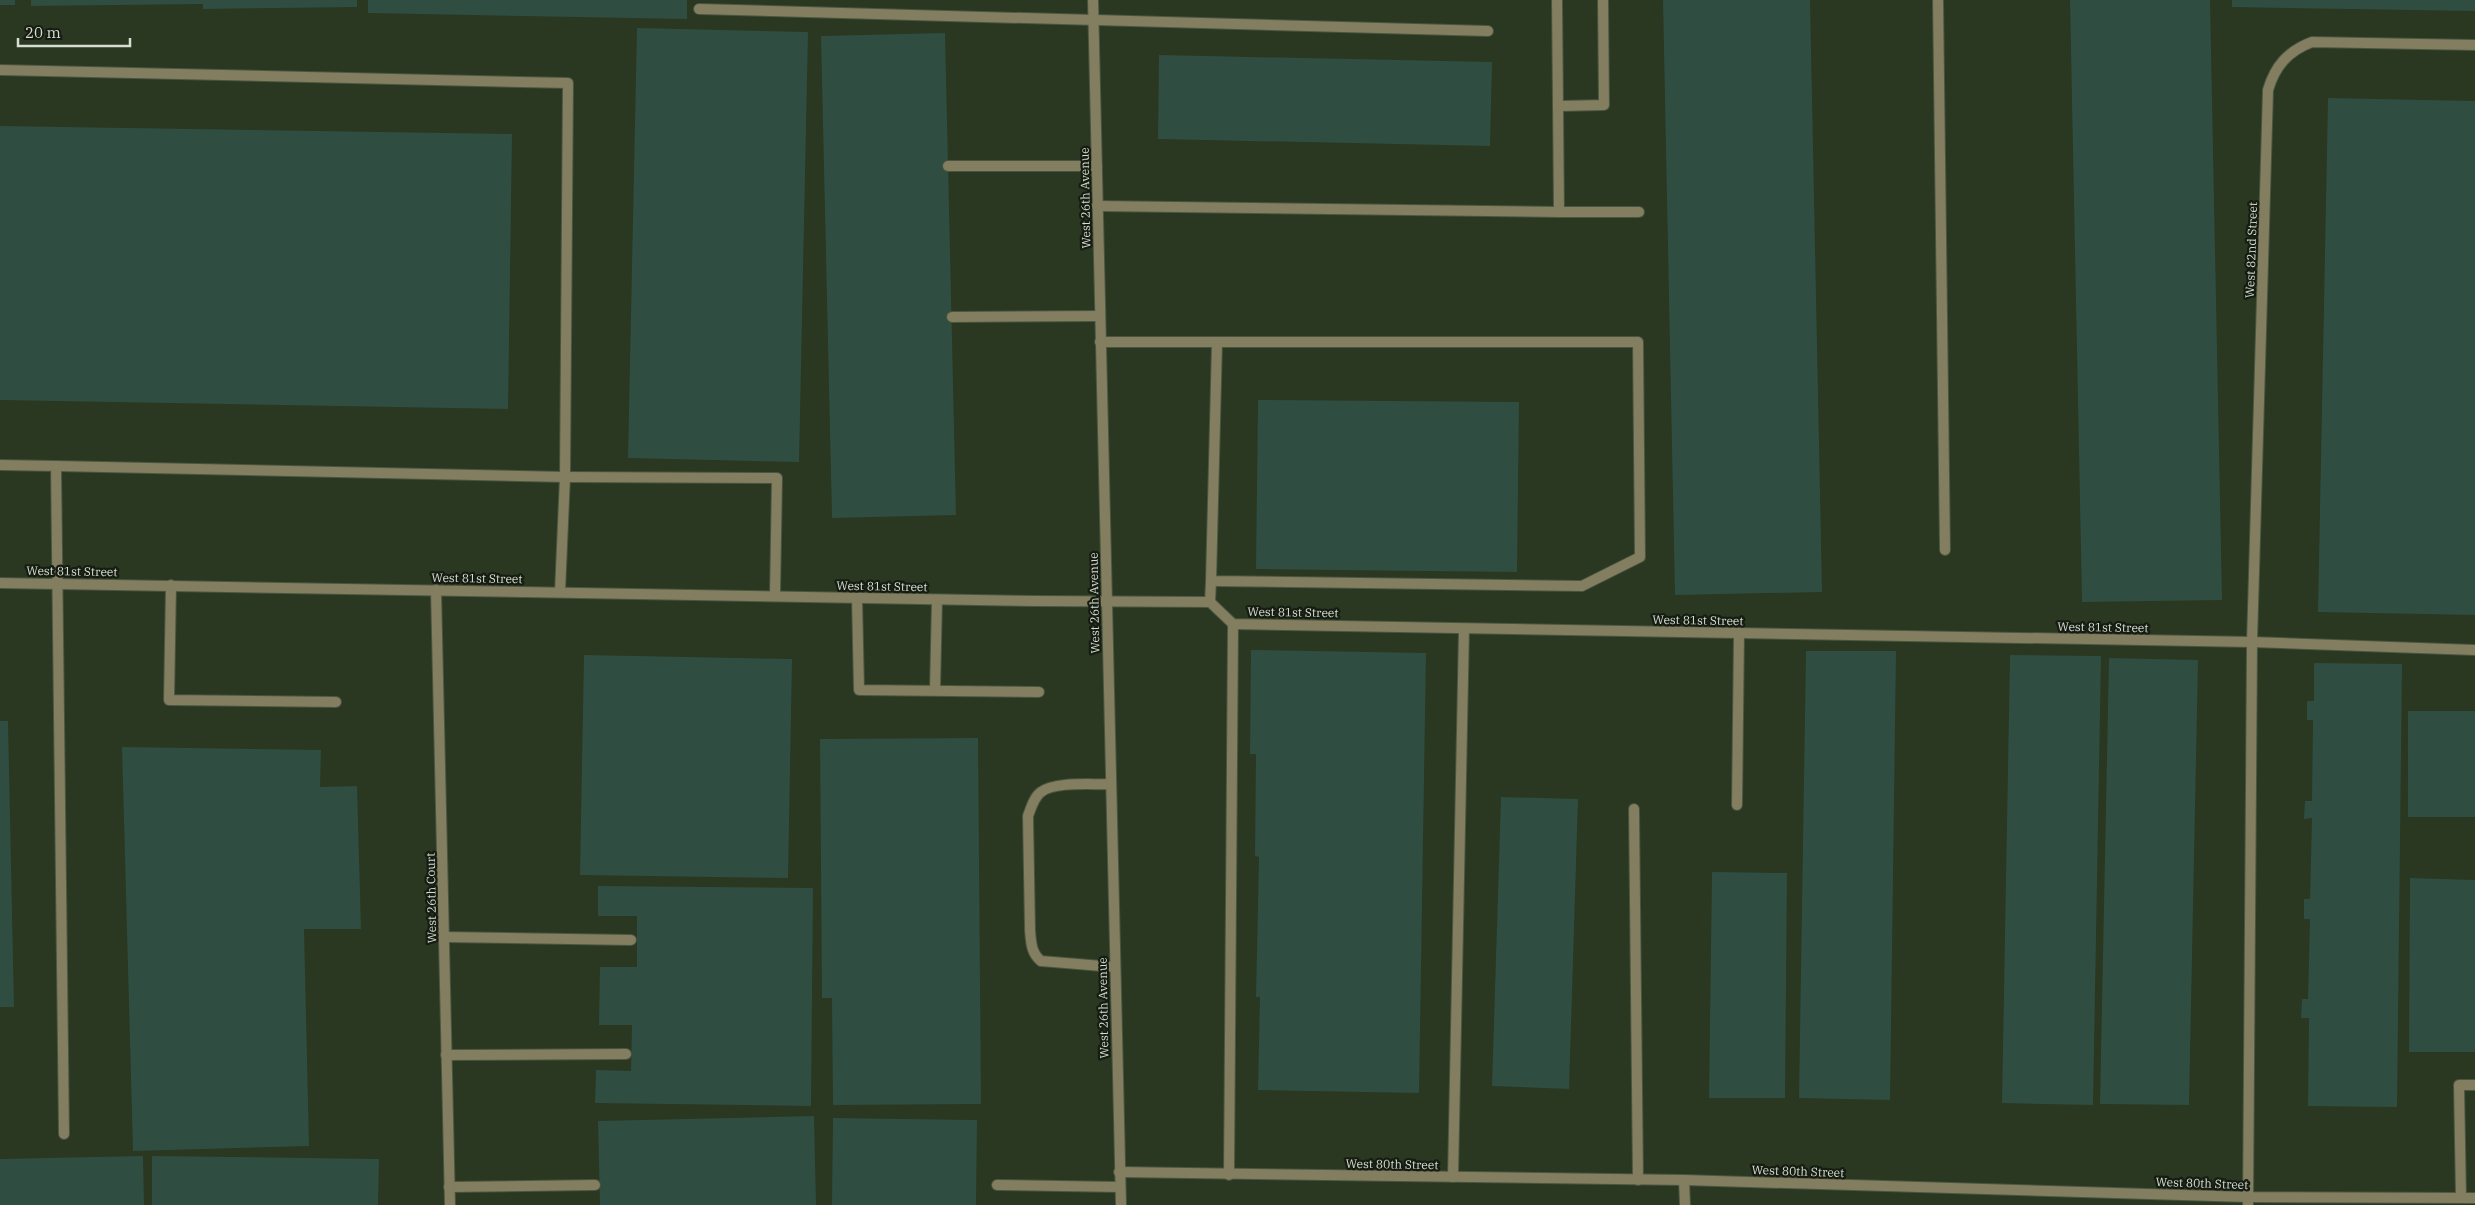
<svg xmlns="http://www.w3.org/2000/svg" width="2475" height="1205" font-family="'IBM Plex Serif',serif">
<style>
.building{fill:#304d41}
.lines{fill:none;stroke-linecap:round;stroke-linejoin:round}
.service-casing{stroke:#495540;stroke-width:12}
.minor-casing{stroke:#495540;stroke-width:12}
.service{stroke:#827e5f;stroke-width:10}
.minor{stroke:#827e5f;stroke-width:10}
.labels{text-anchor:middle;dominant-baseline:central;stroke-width:4.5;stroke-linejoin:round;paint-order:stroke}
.street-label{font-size:12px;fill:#d5ded0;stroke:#161c12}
</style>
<rect width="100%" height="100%" fill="#2a3721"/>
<!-- building -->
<g class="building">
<rect x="0" y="0" width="15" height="5"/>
<polygon points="31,0 357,0 357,7 203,9 203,4 31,6"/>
<polygon points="368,0 687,0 687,19 368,13"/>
<polygon points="1663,0 1810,0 1822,592 1675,595"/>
<polygon points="2070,0 2210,0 2222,600 2082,602"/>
<polygon points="2232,0 2475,0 2475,11 2232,7"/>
<polygon points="637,28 808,32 799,462 628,458"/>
<polygon points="945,33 956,515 832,518 821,36"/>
<polygon points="1159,55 1492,62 1490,146 1158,139"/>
<polygon points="2328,98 2475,101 2475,615 2318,612"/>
<polygon points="0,126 512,134 508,409 0,400"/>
<polygon points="1258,400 1519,402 1517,572 1256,569"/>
<polygon points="1251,650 1426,653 1419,1093 1258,1090 1260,997 1256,997 1259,857 1255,856 1256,754 1250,754"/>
<polygon points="1806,651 1896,651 1890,1100 1799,1098"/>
<polygon points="584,655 792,659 788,878 580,875"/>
<polygon points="2010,655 2101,656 2093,1105 2002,1103"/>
<polygon points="2109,658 2198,660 2189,1105 2100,1104"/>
<polygon points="2314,663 2402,664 2397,1107 2308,1106 2309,1018 2301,1018 2302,999 2308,999 2310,919 2304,919 2304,899 2310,899 2312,818 2304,819 2305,801 2312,801 2313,720 2307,720 2307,701 2314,701"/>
<rect x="2408" y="711" width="67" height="106"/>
<polygon points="0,721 8,721 14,1007 0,1007"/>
<polygon points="978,738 981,1104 833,1105 832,998 822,998 820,739"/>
<polygon points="122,747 321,750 320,787 357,786 361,929 304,929 309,1146 133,1151"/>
<polygon points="1501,797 1578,799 1569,1089 1492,1086"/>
<polygon points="1712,872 1787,873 1785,1098 1709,1098"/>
<polygon points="2410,878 2475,880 2475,1052 2409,1052"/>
<polygon points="598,886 813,888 811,1106 595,1103 596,1070 631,1071 632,1025 599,1025 600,967 637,967 637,916 598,916"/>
<polygon points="814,1116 816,1205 600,1205 598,1121"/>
<polygon points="833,1118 977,1120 976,1205 832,1205"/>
<polygon points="143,1156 144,1205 0,1205 0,1159"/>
<polygon points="152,1156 379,1159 378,1205 152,1205"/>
</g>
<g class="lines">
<!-- service casing -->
<g class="service-casing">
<g id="service">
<polyline points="1938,0 1945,550"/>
<polyline points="699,9 1488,31"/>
<polyline points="0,70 568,83 565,477 560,592"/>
<polyline points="1560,106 1604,105 1603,0"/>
<polyline points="948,166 1097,166"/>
<polyline points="1097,206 1559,212 1557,0"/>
<polyline points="1559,212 1639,212"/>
<polyline points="952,317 1100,316"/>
<polyline points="1100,342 1638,342 1640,557 1582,586 1211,581 1217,343"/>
<polyline points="0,465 56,466 64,1134"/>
<polyline points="56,466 565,477 777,478 775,596"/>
<polyline points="171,585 169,700 336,702"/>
<polyline points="857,598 859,690 1039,692"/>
<polyline points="1210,602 1211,581"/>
<polyline points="935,690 937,600"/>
<path d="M 1110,784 C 1093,785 1055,781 1041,792 C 1034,797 1031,808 1028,816 L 1030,930 C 1031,942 1031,953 1041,961 L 1114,967"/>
<polyline points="1737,805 1739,633"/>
<polyline points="1634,809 1638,1180"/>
<polyline points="445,937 631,940"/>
<polyline points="446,1055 626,1054"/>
<polyline points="1229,1175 1233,624"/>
<polyline points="1453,1177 1464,629"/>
<polyline points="997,1185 1120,1187"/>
<polyline points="449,1187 595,1185"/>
<polyline points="2461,1198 2459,1085 2475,1085"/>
</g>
</g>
<!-- minor casing -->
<g class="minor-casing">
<g id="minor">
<polyline points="1093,0 1121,1205"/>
<polyline points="0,583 1037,601 1210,602 1233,624 2252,642 2475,650"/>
<polyline points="436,590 450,1205"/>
<polyline points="1119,1172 1684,1180 2248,1197 2475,1198"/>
<polyline points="1684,1180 1685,1205"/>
<path d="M 2248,1205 L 2252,642 L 2268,90 C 2275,66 2288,51 2312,42 L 2475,45"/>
</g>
</g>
<!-- service -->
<use href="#service" class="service"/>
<!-- minor -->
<use href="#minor" class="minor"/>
</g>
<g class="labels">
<!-- street labels -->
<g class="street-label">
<text transform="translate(1085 198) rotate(-91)">West 26th Avenue</text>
<text transform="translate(2251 250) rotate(-88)">West 82nd Street</text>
<text transform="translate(72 571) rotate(1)">West 81st Street</text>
<text transform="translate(477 578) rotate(1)">West 81st Street</text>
<text transform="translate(882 586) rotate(1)">West 81st Street</text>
<text transform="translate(1094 603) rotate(-91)">West 26th Avenue</text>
<text transform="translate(1293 612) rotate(1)">West 81st Street</text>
<text transform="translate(1698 620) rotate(1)">West 81st Street</text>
<text transform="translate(2103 627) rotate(1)">West 81st Street</text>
<text transform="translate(431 898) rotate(-91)">West 26th Court</text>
<text transform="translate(1103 1008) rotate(-91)">West 26th Avenue</text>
<text transform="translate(1392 1164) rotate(1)">West 80th Street</text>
<text transform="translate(1798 1171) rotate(2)">West 80th Street</text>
<text transform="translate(2202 1183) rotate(2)">West 80th Street</text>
</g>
</g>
<!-- scale -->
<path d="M18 38v8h112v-8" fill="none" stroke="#d5ded0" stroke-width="2.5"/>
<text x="25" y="38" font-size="15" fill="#d5ded0" stroke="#161c12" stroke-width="4" paint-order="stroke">20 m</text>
</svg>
